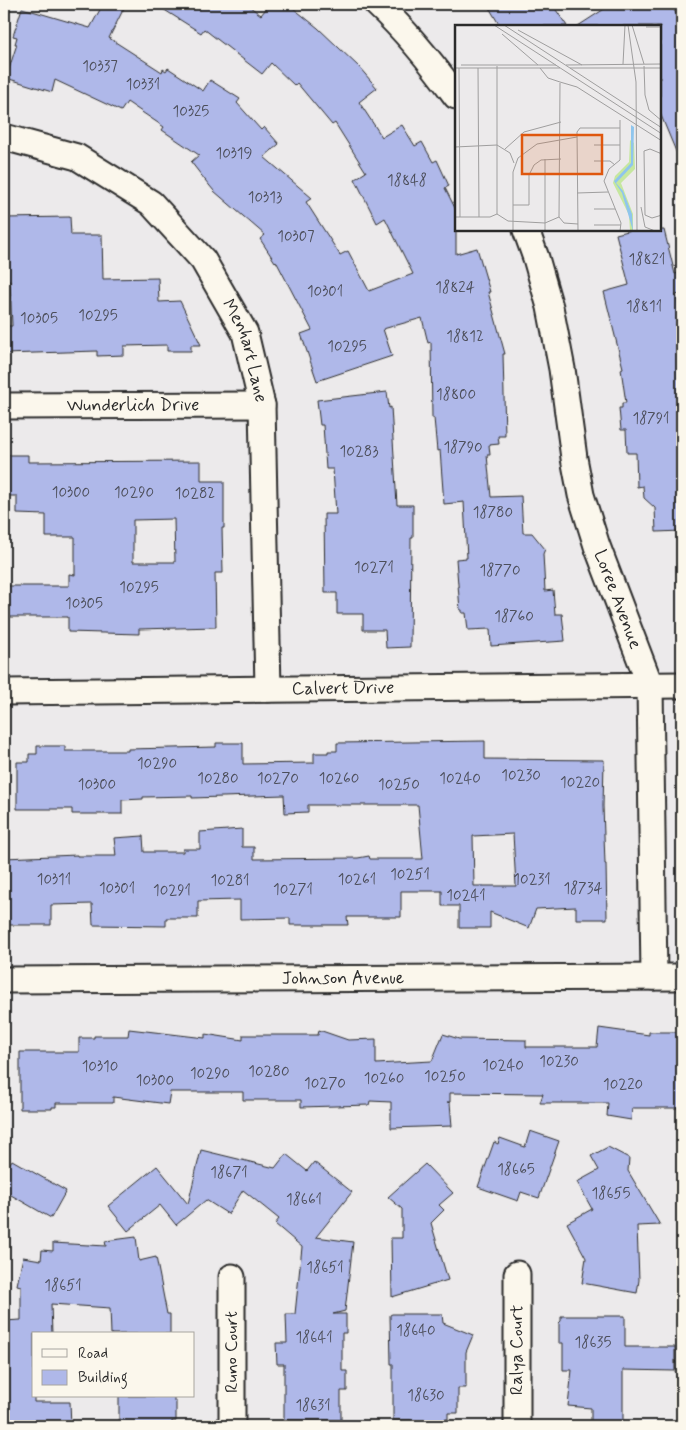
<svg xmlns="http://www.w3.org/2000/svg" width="686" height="1430" font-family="Mynerve,sans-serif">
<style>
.building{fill:#afb8e9;stroke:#2b2b2b;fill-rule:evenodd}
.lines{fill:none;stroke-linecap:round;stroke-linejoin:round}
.street-casing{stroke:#2b2b2b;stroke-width:29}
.street{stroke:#fbf7ec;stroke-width:25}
.labels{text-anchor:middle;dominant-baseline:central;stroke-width:5;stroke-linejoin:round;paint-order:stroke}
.number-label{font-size:15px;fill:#4c4e5a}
.street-label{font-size:18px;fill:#2b2b2b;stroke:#fbf7ec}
.inset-road{fill:none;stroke:#9f9e9e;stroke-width:1}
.view{fill:#df570e;fill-opacity:0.15;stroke:#df570e;stroke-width:2.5}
.inset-edge{fill:none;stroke:#2b2b2b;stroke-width:2.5}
</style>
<rect width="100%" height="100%" fill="#eceaeb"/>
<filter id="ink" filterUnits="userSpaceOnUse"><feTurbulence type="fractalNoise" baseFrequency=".02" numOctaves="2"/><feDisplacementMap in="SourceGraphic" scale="10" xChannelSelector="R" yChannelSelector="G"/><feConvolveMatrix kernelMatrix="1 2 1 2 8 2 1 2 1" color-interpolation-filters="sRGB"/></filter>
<g filter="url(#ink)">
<!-- building -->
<g class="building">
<polygon points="103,4 126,4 109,38 162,72 163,69 166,71 168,68 203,91 210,80 240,99 237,103 261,130 264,127 279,144 264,157 312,198 306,202 340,255 348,251 369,291 413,274 385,218 377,223 355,179 366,172 335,123 332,125 297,83 295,86 271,63 262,74 204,29 201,33 155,4 246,4 261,15 270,4 288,4 318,28 359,67 377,88 359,102 382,137 402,125 415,146 422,142 433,162 437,160 449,186 445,188 456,210 456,254 477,248 490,292 488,292 505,354 503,354 505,436 498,436 499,444 489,445 490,455 487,455 491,497 521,496 523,533 532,533 545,549 543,554 545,591 553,590 555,614 562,614 565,641 491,646 490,629 468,630 466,613 462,613 462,610 460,610 456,559 467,558 464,502 444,504 440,450 437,451 434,418 432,418 431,342 428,343 422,318 383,329 392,356 317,381 301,334 312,330 276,261 275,262 260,239 265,235 214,191 205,180 191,162 199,155 162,130 164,127 127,102 121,111 55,80 52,92 6,78 17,44 15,44 17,37 13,36 22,8 90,28"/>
<polygon points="487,4 552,4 567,26 500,26"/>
<polygon points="612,4 671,4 682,25 682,166 660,113 660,26 578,26"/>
<polygon points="70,217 71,235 102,235 103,279 158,278 159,302 180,301 201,345 191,345 191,351 167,351 167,345 124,346 124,355 97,356 97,351 4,354 4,326 12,326 10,281 4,281 4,218"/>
<polygon points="632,230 664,230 675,274 682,272 682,293 676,295 682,319 682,531 656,532 655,508 644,498 643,486 637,487 636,453 627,453 626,430 621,430 619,408 622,408 622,403 626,403 621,369 623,368 604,292 629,285 616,234"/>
<polygon points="387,392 389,408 391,407 397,505 413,505 413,538 411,538 410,647 386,648 385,630 363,630 363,614 337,614 337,593 325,593 324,514 336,514 333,469 326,469 323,425 320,425 317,400"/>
<path d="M 4,455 L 28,455 L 28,462 L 201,461 L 201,481 L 224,481 L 224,528 L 222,528 L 223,573 L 215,573 L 216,627 L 139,629 L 139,634 L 68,632 L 68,617 L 4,617 L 4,586 L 69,586 L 69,574 L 75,575 L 75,537 L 46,537 L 46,515 L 17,514 L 17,496 L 4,496 ZM 174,519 L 175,562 L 133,562 L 133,520 Z"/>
<path d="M 485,741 L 485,759 L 604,760 L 603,806 L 605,864 L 606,864 L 607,919 L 576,919 L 576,907 L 536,909 L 529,928 L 490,912 L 490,928 L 459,928 L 459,906 L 442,906 L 442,891 L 401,891 L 401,917 L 347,917 L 348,925 L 290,925 L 290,918 L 240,919 L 240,900 L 198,901 L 198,918 L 166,918 L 166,926 L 93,925 L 92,904 L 51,905 L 51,925 L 4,925 L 4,858 L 77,855 L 77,856 L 116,856 L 114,838 L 143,836 L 144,852 L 183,852 L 183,849 L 200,849 L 200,832 L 242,829 L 242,847 L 254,847 L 254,859 L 358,858 L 369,856 L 370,859 L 423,859 L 418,805 L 308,805 L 308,812 L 285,813 L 284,795 L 192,798 L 192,796 L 143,797 L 143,799 L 122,800 L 122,814 L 72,814 L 72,809 L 17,809 L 17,762 L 29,762 L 29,754 L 37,754 L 37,746 L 65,746 L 65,751 L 128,751 L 128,749 L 216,747 L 216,743 L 243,743 L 243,764 L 314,763 L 314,753 L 328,753 L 328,751 L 337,751 L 337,743 ZM 513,834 L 516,886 L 474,886 L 473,836 Z"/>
<polygon points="599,1028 649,1035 649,1032 682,1032 682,1108 632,1108 631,1120 607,1116 608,1103 540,1103 543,1094 450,1093 450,1102 447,1102 450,1103 452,1126 391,1128 391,1102 370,1101 369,1105 301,1107 301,1100 243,1100 243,1092 170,1092 168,1104 113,1097 113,1103 56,1103 56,1107 52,1107 52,1109 20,1109 20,1052 79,1052 79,1038 94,1038 94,1036 128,1036 129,1029 205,1038 205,1034 243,1040 243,1035 318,1035 319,1030 348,1040 376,1039 376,1064 432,1061 443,1034 459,1039 526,1040 526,1047 597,1047"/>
<polygon points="530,1131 559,1141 539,1198 521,1192 518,1201 478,1187 494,1142 498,1144 500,1138 525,1147"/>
<polygon points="608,1147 629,1158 628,1171 660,1225 637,1226 639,1280 637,1293 582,1283 586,1258 567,1223 592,1209 577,1182 599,1170 591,1156"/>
<polygon points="201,1150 275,1168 286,1154 307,1171 314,1162 352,1192 316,1237 353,1242 345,1311 333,1314 346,1314 346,1333 342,1333 342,1371 347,1371 347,1391 341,1391 341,1420 284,1420 284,1364 277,1364 276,1343 287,1343 286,1314 295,1314 302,1247 275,1224 279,1219 243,1190 228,1214 206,1200 176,1225 160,1205 128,1231 108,1206 157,1166 188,1204"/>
<polygon points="12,1160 66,1191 51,1218 4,1191 4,1173"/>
<polygon points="425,1164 453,1193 439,1205 444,1210 431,1223 448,1280 392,1297 391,1238 402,1238 402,1209 388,1197"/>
<polygon points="136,1237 139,1261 156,1257 167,1314 170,1314 170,1334 111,1334 110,1308 51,1304 52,1334 34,1334 34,1402 70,1402 71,1426 10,1426 10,1424 4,1424 4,1321 21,1320 21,1286 17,1285 23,1257 41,1260 42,1250 53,1251 53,1243 106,1246 105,1241"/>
<polygon points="392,1314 442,1314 443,1323 473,1335 466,1352 466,1388 458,1388 458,1413 448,1413 448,1419 441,1420 441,1426 411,1426 411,1420 393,1420 393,1364 391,1364 390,1315"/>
<polygon points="561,1316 625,1316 625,1347 675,1347 675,1371 623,1370 623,1426 591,1426 591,1408 568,1406 572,1370 563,1370 563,1343 559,1343 559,1323 561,1321"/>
<polygon points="119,1396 174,1396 174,1401 176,1401 176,1421 172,1421 172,1426 119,1426"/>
</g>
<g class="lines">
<!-- street casing -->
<g class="street-casing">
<g id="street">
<path d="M 377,4 C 407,32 432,63 456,96"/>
<path id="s1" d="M 4,137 L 77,157 L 151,203 L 203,260 L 245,333 L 262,405 L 268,689"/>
<path id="s2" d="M 526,230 L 536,258 L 550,307 L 562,369 L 574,458 L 581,495 L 597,546 L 650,685 L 654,977"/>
<path id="s3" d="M 4,406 L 262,405"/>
<path id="s4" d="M 4,692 L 682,685"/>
<path id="s5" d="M 4,980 L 682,977"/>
<polyline points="517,1274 517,1426"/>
<polyline points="232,1277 232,1426"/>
</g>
</g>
<!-- street -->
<use href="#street" class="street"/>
</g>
</g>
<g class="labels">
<!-- number labels -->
<g class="number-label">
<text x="100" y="67">10337</text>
<text x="143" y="85">10331</text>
<text x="191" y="112">10325</text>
<text x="234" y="154">10319</text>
<text x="407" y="181">18848</text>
<text x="265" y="198">10313</text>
<text x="296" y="237">10307</text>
<text x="647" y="260">18821</text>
<text x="455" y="288">18824</text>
<text x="325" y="292">10301</text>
<text x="644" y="307">18811</text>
<text x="98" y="316">10295</text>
<text x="39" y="319">10305</text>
<text x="465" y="337">18812</text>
<text x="347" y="347">10295</text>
<text x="456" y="395">18800</text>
<text x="651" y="419">18791</text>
<text x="463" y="448">18790</text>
<text x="359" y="452">10283</text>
<text x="71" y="493">10300</text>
<text x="134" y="493">10290</text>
<text x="195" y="494">10282</text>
<text x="493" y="513">18780</text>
<text x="374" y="568">10271</text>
<text x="500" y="571">18770</text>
<text x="139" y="588">10295</text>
<text x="84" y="604">10305</text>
<text x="514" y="617">18760</text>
<text x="157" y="764">10290</text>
<text x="521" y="776">10230</text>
<text x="218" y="779">10280</text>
<text x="278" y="779">10270</text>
<text x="339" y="779">10260</text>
<text x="460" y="779">10240</text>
<text x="580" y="783">10220</text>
<text x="97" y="785">10300</text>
<text x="399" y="785">10250</text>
<text x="410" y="875">10251</text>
<text x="54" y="880">10311</text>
<text x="357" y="880">10261</text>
<text x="532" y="880">10231</text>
<text x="230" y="881">10281</text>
<text x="117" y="889">10301</text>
<text x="583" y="889">18734</text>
<text x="293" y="890">10271</text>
<text x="172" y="891">10291</text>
<text x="466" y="896">10241</text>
<text x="559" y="1062">10230</text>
<text x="503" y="1066">10240</text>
<text x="100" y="1067">10310</text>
<text x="269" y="1072">10280</text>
<text x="210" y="1074">10290</text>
<text x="445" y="1077">10250</text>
<text x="384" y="1079">10260</text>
<text x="155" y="1081">10300</text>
<text x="325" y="1084">10270</text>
<text x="623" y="1085">10220</text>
<text x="516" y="1170">18665</text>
<text x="229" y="1173">18671</text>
<text x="611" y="1194">18655</text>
<text x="304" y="1200">18661</text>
<text x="325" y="1268">18651</text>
<text x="63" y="1286">18651</text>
<text x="416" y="1331">18640</text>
<text x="314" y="1338">18641</text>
<text x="593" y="1343">18635</text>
<text x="426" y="1396">18630</text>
<text x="313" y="1406">18631</text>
</g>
<!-- street labels -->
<g class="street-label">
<text stroke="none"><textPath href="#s1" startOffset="341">Menhart Lane</textPath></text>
<text stroke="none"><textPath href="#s3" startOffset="129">Wunderlich Drive</textPath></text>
<text stroke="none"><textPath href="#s2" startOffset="382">Loree Avenue</textPath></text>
<text stroke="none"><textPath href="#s4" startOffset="339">Calvert Drive</textPath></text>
<text stroke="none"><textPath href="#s5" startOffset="339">Johnson Avenue</textPath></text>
<text transform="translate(517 1350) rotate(-90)">Ralya Court</text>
<text transform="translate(232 1352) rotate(-90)">Runo Court</text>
</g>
</g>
<!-- overview -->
<g transform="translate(455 25)">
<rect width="206" height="206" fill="#eceaeb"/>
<path d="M 175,115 L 179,118 L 180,144 L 166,158 L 178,189 L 178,206 L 175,206 L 174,190 L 158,158 L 160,151 L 174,137 Z" fill="#c6e79f"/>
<path d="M 176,100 L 179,102 L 178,140 L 161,158 L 168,166 L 177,189 L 178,206 L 167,168 L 159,156 L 176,138 Z" fill="#8fc5ed"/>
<path class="inset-road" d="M 39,0 L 207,109M 49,0 L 207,103M 173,0 L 181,57 L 182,206M 177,0 L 189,39M 191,2 L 207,2M 63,5 L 127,40M 47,9 L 83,40M 168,39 L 170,0M 6,40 L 101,40M 111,40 L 207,39M 42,41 L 42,189M 189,41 L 190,70M 0,43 L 105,43M 4,43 L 5,192M 23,43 L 24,192M 85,43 L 93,53 L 105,57M 115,43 L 207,43M 105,57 L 122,62 L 207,116M 190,70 L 194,85 L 207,96M 165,95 L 165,135 L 154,144 L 149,156 L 166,198 L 165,206M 139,120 L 165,120M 0,122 L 42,120 L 55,128 L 59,138M 50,124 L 69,107 L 106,97M 207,129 L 195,124 L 189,126 L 190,190 L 197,193 L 207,190M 90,134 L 90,206M 139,136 L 155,136 L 160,140M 122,168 L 153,167M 58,180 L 74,180 L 74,150 L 79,140 L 86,135 L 106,134M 186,182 L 190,202 L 200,206M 139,184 L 160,184M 0,192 L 35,192 L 42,189 L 53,196 L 90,198 L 104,192M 104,192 L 105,58M 104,192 L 109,198 L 123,199M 139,200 L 166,200M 58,206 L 58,147 L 63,133 L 82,119 L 122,112M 123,206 L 122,107 L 125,103 L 165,103"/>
<path class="view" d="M 67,110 L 147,110 L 147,149 L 67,149 Z"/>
<rect width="206" height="206" class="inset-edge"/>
</g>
<!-- margin -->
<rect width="686" height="1430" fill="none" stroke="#fbf7ec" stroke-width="20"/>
<rect x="10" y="10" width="666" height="1410" fill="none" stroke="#2b2b2b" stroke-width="2" filter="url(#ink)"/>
<!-- legend -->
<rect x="32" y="1332" width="162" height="65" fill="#fbf7ec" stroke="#a8a59f"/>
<rect x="42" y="1349" width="25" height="8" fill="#fbf7ec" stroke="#a8a59f"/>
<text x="78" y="1358" font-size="15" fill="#2b2b2b">Road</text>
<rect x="42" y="1370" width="25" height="15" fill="#afb8e9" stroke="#a8a59f"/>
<text x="78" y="1382" font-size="15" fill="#2b2b2b">Building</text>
</svg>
